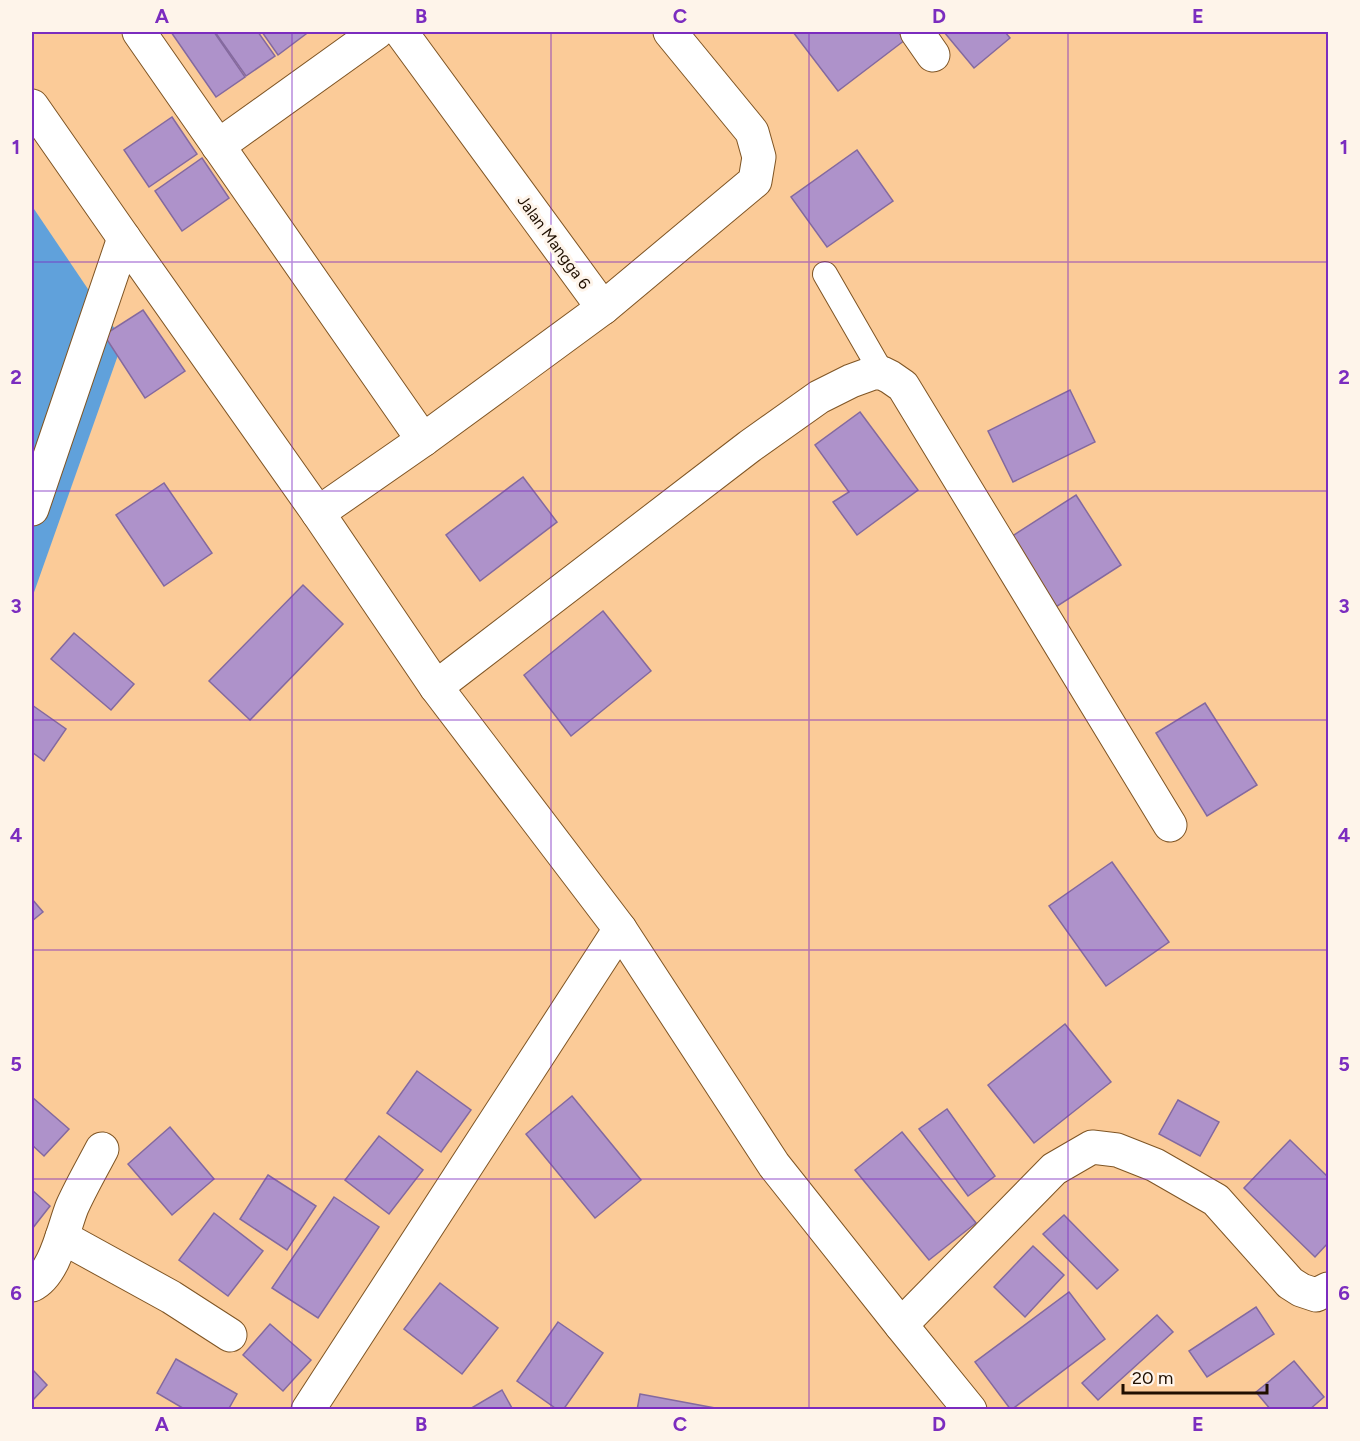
<svg xmlns="http://www.w3.org/2000/svg" width="1360" height="1441" font-family="Figtree,sans-serif">
<style>
.water{fill:#60a1db}
.building{fill:#ae92ca;stroke:#84699f;stroke-width:1.5}
.lines{fill:none;stroke-linecap:round;stroke-linejoin:round}
.lane-casing{stroke:#7f5524;stroke-width:26}
.street-casing{stroke:#7f5524;stroke-width:35}
.lane{stroke:#fff;stroke-width:24}
.street{stroke:#fff;stroke-width:33}
.grid{fill:none;stroke:#7b2cbf;stroke-width:1.5;stroke-opacity:0.55}
.labels{text-anchor:middle;dominant-baseline:central;stroke-width:6;stroke-linejoin:round;paint-order:stroke}
.street-label{font-size:16px;fill:#1f0f00;stroke:#fef4ea}
.neatline{fill:none;stroke:#7b2cbf;stroke-width:2}
.grid-label{font-size:20px;text-anchor:middle;font-weight:bold;fill:#7b2cbf}
</style>
<rect width="100%" height="100%" fill="#fbcb98"/>
<!-- water -->
<polygon class="water" points="32,206 123,341 32,598"/>
<!-- building -->
<g class="building">
<polygon points="171,32 214,32 245,77 216,97"/>
<polygon points="215,32 258,32 275,56 246,76"/>
<polygon points="262,32 304,32 306,34 278,55"/>
<polygon points="793,32 898,32 905,40 838,91"/>
<polygon points="944,32 1005,32 1010,38 974,68"/>
<polygon points="172,117 197,154 149,187 124,150"/>
<polygon points="857,150 893,201 827,247 791,197"/>
<polygon points="202,158 229,198 182,231 155,191"/>
<polygon points="143,310 185,371 145,398 104,335"/>
<polygon points="1070,390 1095,442 1013,482 988,431"/>
<polygon points="860,412 918,490 857,535 833,502 849,492 815,445"/>
<polygon points="523,477 557,522 480,581 446,535"/>
<polygon points="164,483 212,553 164,586 116,515"/>
<polygon points="1076,495 1121,565 1045,614 1000,544"/>
<polygon points="303,585 343,624 250,720 209,681"/>
<polygon points="603,611 651,671 571,736 524,675"/>
<polygon points="74,633 134,684 111,710 51,659"/>
<polygon points="1205,703 1257,785 1207,816 1156,733"/>
<polygon points="32,705 66,729 44,761 32,752"/>
<polygon points="1112,862 1169,942 1106,986 1049,906"/>
<polygon points="32,899 43,912 32,921"/>
<polygon points="1065,1024 1111,1082 1034,1143 988,1085"/>
<polygon points="417,1071 471,1110 441,1152 387,1113"/>
<polygon points="572,1096 641,1180 595,1218 526,1134"/>
<polygon points="32,1097 69,1129 44,1156 32,1145"/>
<polygon points="1178,1100 1219,1122 1200,1156 1159,1134"/>
<polygon points="947,1109 995,1176 968,1196 919,1129"/>
<polygon points="170,1127 214,1179 172,1215 128,1164"/>
<polygon points="902,1132 976,1223 929,1260 855,1170"/>
<polygon points="379,1136 423,1170 389,1214 345,1180"/>
<polygon points="1290,1140 1328,1177 1328,1243 1315,1257 1244,1188"/>
<polygon points="268,1175 316,1206 287,1250 240,1219"/>
<polygon points="32,1190 50,1206 32,1229"/>
<polygon points="334,1197 379,1227 318,1318 272,1288"/>
<polygon points="214,1213 263,1251 228,1296 179,1260"/>
<polygon points="1064,1215 1118,1270 1097,1289 1043,1234"/>
<polygon points="1033,1246 1064,1275 1025,1317 994,1287"/>
<polygon points="440,1283 498,1328 462,1374 404,1329"/>
<polygon points="1069,1292 1105,1339 1011,1410 975,1362"/>
<polygon points="1256,1307 1274,1334 1207,1377 1189,1351"/>
<polygon points="1157,1315 1173,1332 1098,1400 1082,1383"/>
<polygon points="558,1322 603,1353 563,1410 558,1410 517,1381"/>
<polygon points="270,1324 311,1360 283,1391 243,1355"/>
<polygon points="176,1359 237,1394 228,1410 186,1410 157,1393"/>
<polygon points="1294,1361 1324,1397 1309,1410 1271,1410 1256,1392"/>
<polygon points="32,1369 47,1385 32,1401"/>
<polygon points="502,1390 513,1410 468,1410"/>
<polygon points="640,1394 726,1410 637,1410"/>
</g>
<g class="lines">
<!-- lane casing -->
<g class="lane-casing">
<polyline id="lane" points="825,274 882,373"/>
</g>
<!-- street casing -->
<g class="street-casing">
<g id="street">
<polyline points="139,32 423,440"/>
<polyline points="917,32 933,55"/>
<polyline points="32,106 124,238"/>
<polyline points="218,146 377,32"/>
<polyline points="603,308 755,181 759,157 752,132 670,32"/>
<polyline points="32,509 124,238 318,513 436,687 620,929 774,1165 901,1325 970,1410"/>
<polyline points="318,513 423,440 603,308 401,32"/>
<polyline points="436,687 750,446 819,397 851,381 873,373 882,373 890,377 903,386 1170,825"/>
<polyline points="62,1237 171,1297 230,1335"/>
<path d="M 32,1285 C 55,1274 63,1230 72,1207 C 81,1187 92,1168 102,1149"/>
<polyline points="901,1325 1054,1169 1092,1147 1117,1150 1155,1165 1216,1200 1290,1283 1301,1290 1316,1295 1328,1289"/>
<polyline points="308,1410 620,929"/>
</g>
</g>
<!-- lane -->
<use href="#lane" class="lane"/>
<!-- street -->
<use href="#street" class="street"/>
</g>
<!-- grid -->
<path class="grid" d="M 292,32 L 292,1410M 551,32 L 551,1410M 809,32 L 809,1410M 1068,32 L 1068,1410M 32,262 L 1328,262M 32,491 L 1328,491M 32,720 L 1328,720M 32,950 L 1328,950M 32,1179 L 1328,1179"/>
<g class="labels">
<!-- street labels -->
<g class="street-label">
<text transform="translate(554 242) rotate(54)">Jalan Mangga 6</text>
</g>
</g>
<!-- border -->
<rect width="1360" height="1441" fill="none" stroke="#fef4ea" stroke-width="66"/>
<!-- scale -->
<path d="M1123 1384v9h144v-9" fill="none" stroke="#1f0f00" stroke-width="3"/>
<text x="1132" y="1384" font-size="18" fill="#1f0f00" stroke="#fef4ea" stroke-width="4.5" paint-order="stroke">20 m</text>
<rect x="33" y="33" width="1294" height="1375" class="neatline"/>
<g class="grid-label">
<text x="162" y="23">A</text>
<text x="421" y="23">B</text>
<text x="680" y="23">C</text>
<text x="939" y="23">D</text>
<text x="1198" y="23">E</text>
<text x="16" y="154">1</text>
<text x="1344" y="154">1</text>
<text x="16" y="384">2</text>
<text x="1344" y="384">2</text>
<text x="16" y="613">3</text>
<text x="1344" y="613">3</text>
<text x="16" y="842">4</text>
<text x="1344" y="842">4</text>
<text x="16" y="1071">5</text>
<text x="1344" y="1071">5</text>
<text x="16" y="1300">6</text>
<text x="1344" y="1300">6</text>
<text x="162" y="1431">A</text>
<text x="421" y="1431">B</text>
<text x="680" y="1431">C</text>
<text x="939" y="1431">D</text>
<text x="1198" y="1431">E</text>
</g>
</svg>
